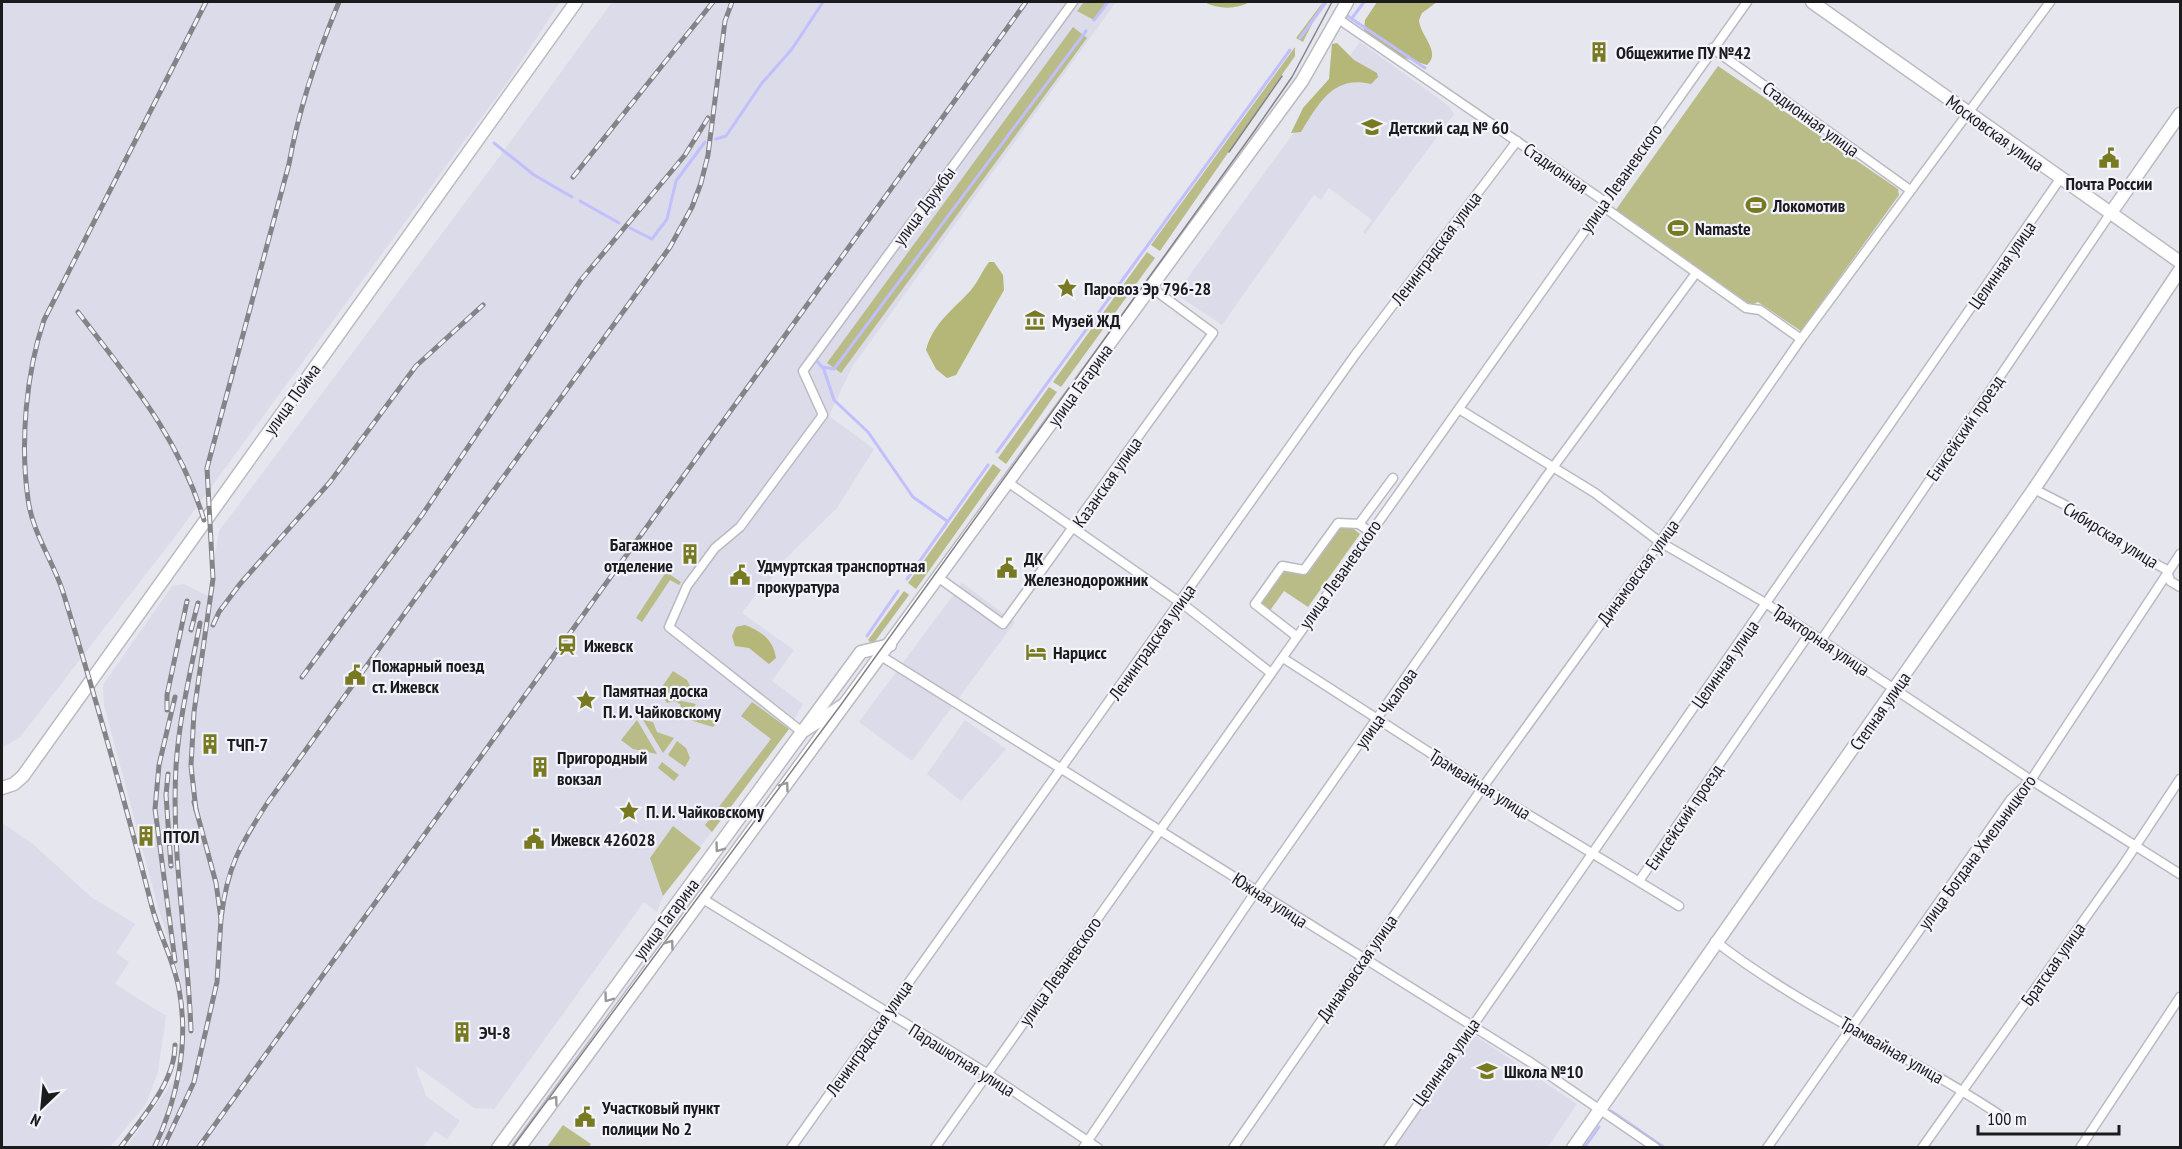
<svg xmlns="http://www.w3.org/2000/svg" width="2182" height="1149" font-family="'PT Sans Narrow',sans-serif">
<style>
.built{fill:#dbdbea}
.green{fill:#b9bc86}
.forest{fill:#b4b777}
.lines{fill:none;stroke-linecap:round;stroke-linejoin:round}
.stream{stroke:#c1bffc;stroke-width:3}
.street-casing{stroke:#babac2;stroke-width:11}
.secondary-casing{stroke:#babac2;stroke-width:15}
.primary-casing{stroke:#babac2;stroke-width:15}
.street{stroke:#fff;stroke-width:8}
.secondary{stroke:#fff;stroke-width:12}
.primary{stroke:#fff;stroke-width:12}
.tram{stroke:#838388;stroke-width:1.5}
.rail-casing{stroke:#838388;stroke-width:5}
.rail{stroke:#f3f3fb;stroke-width:3;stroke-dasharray:9;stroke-linecap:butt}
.oneway{stroke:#98989a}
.labels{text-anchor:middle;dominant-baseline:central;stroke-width:4.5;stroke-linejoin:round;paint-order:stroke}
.poi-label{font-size:18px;font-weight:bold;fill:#1b1b1e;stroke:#f3f3fb;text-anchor:start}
.street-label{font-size:18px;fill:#1b1b1e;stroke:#f3f3fb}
</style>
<rect width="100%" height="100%" fill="#e6e6ee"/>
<!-- built -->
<g class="built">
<polygon points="2,2 560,2 509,80 174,538 20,737 2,748"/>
<polygon points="612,2 1116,2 852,367 829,416 874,449 837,508 783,561 767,585 764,584 742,613 794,650 772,681 803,704 789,729 663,896 657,912 644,902 494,1109 474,1108 415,1065 426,1096 460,1121 447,1139 435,1131 423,1147 127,1147 173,1081 181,1079 187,1012 180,977 158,907 104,705 103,685 172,586 184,584 208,596 219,531 497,160"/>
<polygon points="1360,42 1449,106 1454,114 1365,234 1363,232 1372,220 1329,188 1321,200 1314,195 1222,325 1176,294"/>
<polygon points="962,583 1015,622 912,761 859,722"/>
<polygon points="965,720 1006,749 961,801 927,774"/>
<polygon points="2,823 34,845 91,897 135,924 116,953 129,962 115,984 166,1016 158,1072 146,1104 110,1147 2,1147"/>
<polygon points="1471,1036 1477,1037 1577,1104 1548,1147 1394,1148"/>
</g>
<!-- green -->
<g class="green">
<polygon points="1084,2 1108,2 1094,20 1077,11"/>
<polygon points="1323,2 1303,42 1296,38"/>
<polygon points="1073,27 1087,38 841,373 827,363"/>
<polygon points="1295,47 1295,56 1160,251 1151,245"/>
<polygon points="1718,66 1898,189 1899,195 1801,331 1758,302 1751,305 1615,211"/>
<polygon points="1147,252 1155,258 1061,387 1053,382"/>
<polygon points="1049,387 1057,392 1006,464 998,458"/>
<polygon points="993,464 1001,470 916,589 908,583"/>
<polygon points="1339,526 1351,527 1360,534 1308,607 1284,591 1269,612 1259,604 1285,569 1312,567"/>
<polygon points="666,572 681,582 679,585 670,580 642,622 636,618"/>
<polygon points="904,591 909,595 873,644 868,640"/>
<polygon points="673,671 687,680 698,700 659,691"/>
<polygon points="663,697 696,704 687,718 682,714 680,704 675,701 667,703"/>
<polygon points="752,702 789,729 712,832 705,825 771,739 741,716"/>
<polygon points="700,707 720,719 713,727 690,720"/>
<polygon points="637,720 657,754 633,749 621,740"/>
<polygon points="643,720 653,722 657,732 674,738 663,753"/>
<polygon points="677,741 686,748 690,758 685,767 668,755"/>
<polygon points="662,762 679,775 674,781 658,768"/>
<polygon points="673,826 701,848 663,896 650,858"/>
<polygon points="563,1125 591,1144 589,1147 547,1147"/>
</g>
<!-- forest -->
<g class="forest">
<path d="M 1204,2 L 1250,2 C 1235,10 1218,9 1204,2 Z"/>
<path d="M 1377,2 L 1437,2 L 1422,13 L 1419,20 C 1420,36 1442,52 1427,65 L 1402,57 L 1364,31 L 1365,20 Z"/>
<path d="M 1337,43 L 1354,60 L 1377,73 L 1378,77 L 1371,84 C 1333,75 1319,103 1301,132 L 1291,133 L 1303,108 L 1329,79 L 1332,44 Z"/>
<path d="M 989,262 L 994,262 L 1003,275 L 1004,290 L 956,375 L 947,378 L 936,369 L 926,350 C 933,323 953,310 971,290 C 978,282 982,271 989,262 Z"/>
<path d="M 745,625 C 762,632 773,639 776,658 L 769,664 L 749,648 L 735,646 L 732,636 L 736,627 Z"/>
</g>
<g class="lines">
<!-- stream -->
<g class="stream">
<polyline points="1346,15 1425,68"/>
<polyline points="1352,18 1364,2"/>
<polyline points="1094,20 1108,2"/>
<polyline points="1300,38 1326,2"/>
<polyline points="716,139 726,136 762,83 792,49 823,2"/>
<polyline points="494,143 534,175 572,197"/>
<polyline points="580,201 619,223"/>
<polyline points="630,228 652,239 667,219 676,181 705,142"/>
<polyline points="817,361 822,367 834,369 1086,31"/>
<polyline points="823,367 834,400 868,432 913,497 947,521"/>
<polyline points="997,452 1290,50"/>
<polyline points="907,579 988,465"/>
<polyline points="867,636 898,591"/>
<polyline points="1611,1111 1665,1148"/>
<polyline points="1584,1148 1599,1127"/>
</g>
<!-- street casing -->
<g class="street-casing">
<g id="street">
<polyline points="1337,18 1604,201 1608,210 1746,308 1760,310 1801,339"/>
<polyline points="1712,48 1910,190"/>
<polyline points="1459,409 1595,493 1660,542 1767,604 2031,780 2180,874"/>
<polyline points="1009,483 1188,608 1271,673"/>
<polyline points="2034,489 2067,506 2079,517 2116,542 2167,570 2170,581 2180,587"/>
<polyline points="1359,524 1393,478"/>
<polyline points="939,578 1003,624 1213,333 1152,288"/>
<polyline points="1296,636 1255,604 1282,566 1304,570 1338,523 1359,524 1370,532"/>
<polyline points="1820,642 2110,214"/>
<polyline points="881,656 1530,1062 1656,1148"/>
<polyline points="1283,658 1483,787 1679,906"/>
<polyline points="802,732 669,627 687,586 715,548 740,527 823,415 803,371 1073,2"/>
<polyline points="1639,881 1809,634"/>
<polyline points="703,899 988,1074 1098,1148"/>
<path d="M 1715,941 C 1805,1011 1913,1056 2007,1120"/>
<polyline points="791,1148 1355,355 1517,141"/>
<polyline points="935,1148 1747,2"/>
<polyline points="1083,1148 1256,891 1546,477 1696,273"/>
<polyline points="1233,1148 1483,787 1660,542 1801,339 2050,2"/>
<polyline points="1388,1148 2060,179"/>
<polyline points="1767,1148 2011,799 2031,780 2180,554"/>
<polyline points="1922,1148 2123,865 2180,779"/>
<polyline points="2080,1148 2180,997"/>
</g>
</g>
<!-- secondary casing -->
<g class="secondary-casing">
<g id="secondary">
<polyline points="1812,2 2180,262"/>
<polyline points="2110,214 2180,114"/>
<polyline points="803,731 861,652 890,645"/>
<polyline points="2,788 14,784 23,776 576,2"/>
<polyline points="1573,1148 2034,489 2180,270"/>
</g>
</g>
<!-- primary casing -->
<g class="primary-casing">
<g id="primary">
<polyline points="498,1148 802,732 842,706"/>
<polyline points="519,1148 1302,81 1347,2"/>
</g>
</g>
<!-- street -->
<use href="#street" class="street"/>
<!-- secondary -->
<use href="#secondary" class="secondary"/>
<!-- primary -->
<use href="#primary" class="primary"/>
<!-- tram -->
<g class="tram">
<polyline points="1229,152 1282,76"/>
<polyline points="512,1148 840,706 1253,133 1292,77 1332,2"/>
</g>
<!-- rail casing -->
<g class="rail-casing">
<g id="rail">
<polyline points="573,177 713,2"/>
<path d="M 78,312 C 129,379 179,437 204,520"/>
<polyline points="213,625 219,612 240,584 330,482 416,366 483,305"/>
<polyline points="191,630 198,603"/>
<polyline points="302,677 422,515 581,280 685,155 708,118"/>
<polyline points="167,710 167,695 187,601"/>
<polyline points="168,774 166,795 171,866"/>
<path d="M 196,810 L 191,766 L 194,712 L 213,579 L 207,468 L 289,164 C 299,107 317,55 339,2"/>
<path d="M 221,919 C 227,867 240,845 268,802 L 670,247 L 692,207 L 701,183 L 708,155 L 725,21 L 732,2"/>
<polyline points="175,961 155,809 159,765 175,697"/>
<path d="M 191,1031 C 188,943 171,855 176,767 C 179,717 191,671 200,623"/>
<path d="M 120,1148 C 141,1119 175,1083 175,1045"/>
<path d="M 154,1148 C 178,1099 189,1042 179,989 C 174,961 159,934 152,907 C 125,801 95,696 63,592 C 53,561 32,532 28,499 C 20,443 26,373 44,320 L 206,2"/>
<polyline points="163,1148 194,1082 217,982 221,919 216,883 194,802"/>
<polyline points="198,1148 1026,2"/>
</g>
</g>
<!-- rail -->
<use href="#rail" class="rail"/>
</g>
<!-- one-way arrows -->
<defs><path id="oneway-chevron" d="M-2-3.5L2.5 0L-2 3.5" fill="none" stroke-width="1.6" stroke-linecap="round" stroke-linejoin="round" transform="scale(1.5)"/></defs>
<g class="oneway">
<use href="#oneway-chevron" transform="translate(785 786) rotate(-54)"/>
<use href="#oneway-chevron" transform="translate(719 848) rotate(126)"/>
<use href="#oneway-chevron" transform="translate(670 944) rotate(-54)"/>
<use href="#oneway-chevron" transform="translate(608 998) rotate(126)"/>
<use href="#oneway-chevron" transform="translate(554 1100) rotate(-54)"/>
</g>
<!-- icons -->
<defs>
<g id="building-bare" transform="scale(1.62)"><path d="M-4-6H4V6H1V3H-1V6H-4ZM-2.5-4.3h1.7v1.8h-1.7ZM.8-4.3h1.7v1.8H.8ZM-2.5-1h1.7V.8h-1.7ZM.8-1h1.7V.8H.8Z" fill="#787a22" stroke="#f3f3fb" stroke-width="2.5" paint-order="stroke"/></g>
<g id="school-bare" transform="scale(1.62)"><path d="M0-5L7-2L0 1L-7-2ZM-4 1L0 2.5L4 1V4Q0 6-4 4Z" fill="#787a22" stroke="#f3f3fb" stroke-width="2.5" paint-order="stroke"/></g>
<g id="civic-bare" transform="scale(1.62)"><path d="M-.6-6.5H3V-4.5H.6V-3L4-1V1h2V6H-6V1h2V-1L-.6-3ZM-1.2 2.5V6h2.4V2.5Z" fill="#787a22" stroke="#f3f3fb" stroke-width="2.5" paint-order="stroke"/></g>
<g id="stadium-bare" transform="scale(1.62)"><path d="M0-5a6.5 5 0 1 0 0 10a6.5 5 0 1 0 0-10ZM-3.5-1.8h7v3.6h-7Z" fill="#787a22" stroke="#f3f3fb" stroke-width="2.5" paint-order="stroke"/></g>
<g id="sight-bare" transform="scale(1.62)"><path d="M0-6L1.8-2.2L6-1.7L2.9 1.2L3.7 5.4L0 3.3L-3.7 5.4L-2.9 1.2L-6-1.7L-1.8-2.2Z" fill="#787a22" stroke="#f3f3fb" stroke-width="2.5" paint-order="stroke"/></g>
<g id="museum-bare" transform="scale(1.62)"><path d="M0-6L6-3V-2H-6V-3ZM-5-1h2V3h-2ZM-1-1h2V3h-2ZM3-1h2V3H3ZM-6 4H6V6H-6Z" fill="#787a22" stroke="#f3f3fb" stroke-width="2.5" paint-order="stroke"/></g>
<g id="station-bare" transform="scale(1.62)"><path d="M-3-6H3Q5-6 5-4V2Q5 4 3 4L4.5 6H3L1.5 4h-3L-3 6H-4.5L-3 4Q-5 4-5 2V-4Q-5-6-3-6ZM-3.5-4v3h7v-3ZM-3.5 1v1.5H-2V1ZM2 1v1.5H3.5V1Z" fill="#787a22" stroke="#f3f3fb" stroke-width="2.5" paint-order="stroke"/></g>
<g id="hotel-bare" transform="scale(1.62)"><path d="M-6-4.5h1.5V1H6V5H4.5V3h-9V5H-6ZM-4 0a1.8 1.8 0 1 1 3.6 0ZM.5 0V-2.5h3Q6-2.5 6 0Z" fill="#787a22" stroke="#f3f3fb" stroke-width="2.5" paint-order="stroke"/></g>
</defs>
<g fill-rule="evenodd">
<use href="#building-bare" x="1599" y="52"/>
<use href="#school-bare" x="1372" y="127"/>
<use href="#civic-bare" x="2109" y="158"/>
<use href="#stadium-bare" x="1756" y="205"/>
<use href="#stadium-bare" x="1678" y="228"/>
<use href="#sight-bare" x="1067" y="288"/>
<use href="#museum-bare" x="1035" y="320"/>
<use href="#building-bare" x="690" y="554"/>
<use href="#civic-bare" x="1007" y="568"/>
<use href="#civic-bare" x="740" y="575"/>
<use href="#station-bare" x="567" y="645"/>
<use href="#hotel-bare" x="1036" y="652"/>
<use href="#civic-bare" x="355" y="675"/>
<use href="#sight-bare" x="586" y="700"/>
<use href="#building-bare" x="210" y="744"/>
<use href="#building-bare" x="540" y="767"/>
<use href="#sight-bare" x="629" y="811"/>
<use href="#building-bare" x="146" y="836"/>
<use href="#civic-bare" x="534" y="839"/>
<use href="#building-bare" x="462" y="1032"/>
<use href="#school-bare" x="1487" y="1071"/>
<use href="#civic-bare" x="585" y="1117"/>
</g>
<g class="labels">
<!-- poi labels -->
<g class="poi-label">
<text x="1616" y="52">Общежитие ПУ №42</text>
<text x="1389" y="127">Детский сад № 60</text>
<text x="2109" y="183" text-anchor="middle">Почта России</text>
<text x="1773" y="205">Локомотив</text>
<text x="1695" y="228">Namaste</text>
<text x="1084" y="288">Паровоз Эр 796-28</text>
<text x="1052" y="320">Музей ЖД</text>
<text x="673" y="544" text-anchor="end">Багажное<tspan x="673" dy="21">отделение</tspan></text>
<text x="1024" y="558">ДК<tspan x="1024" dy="21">Железнодорожник</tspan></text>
<text x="757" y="565">Удмуртская транспортная<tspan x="757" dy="21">прокуратура</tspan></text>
<text x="584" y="645">Ижевск</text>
<text x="1053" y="652">Нарцисс</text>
<text x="372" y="665">Пожарный поезд<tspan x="372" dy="21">ст. Ижевск</tspan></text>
<text x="603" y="690">Памятная доска<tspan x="603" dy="21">П. И. Чайковскому</tspan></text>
<text x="227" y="744">ТЧП-7</text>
<text x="557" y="757">Пригородный<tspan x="557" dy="21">вокзал</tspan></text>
<text x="646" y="811">П. И. Чайковскому</text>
<text x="163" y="836">ПТОЛ</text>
<text x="551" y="839">Ижевск 426028</text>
<text x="479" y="1032">ЭЧ-8</text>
<text x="1504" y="1071">Школа №10</text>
<text x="602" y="1107">Участковый пункт<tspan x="602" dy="21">полиции No 2</tspan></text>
</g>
<!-- street labels -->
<g class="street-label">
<text transform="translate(1811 119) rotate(36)">Стадионная улица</text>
<text transform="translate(1995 133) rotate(36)">Московская улица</text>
<text transform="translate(1556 168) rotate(35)">Стадионная</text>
<text transform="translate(1621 178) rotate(-55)">улица Леваневского</text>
<text transform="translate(924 206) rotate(-54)">улица Дружбы</text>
<text transform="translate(1436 248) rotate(-53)">Ленинградская улица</text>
<text transform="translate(2002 265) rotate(-55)">Целинная улица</text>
<text transform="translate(1080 385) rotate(-54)">улица Гагарина</text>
<text transform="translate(292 399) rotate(-54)">улица Пойма</text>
<text transform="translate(1965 428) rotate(-56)">Енисейский проезд</text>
<text transform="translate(1107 482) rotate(-55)">Казанская улица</text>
<text transform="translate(2111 535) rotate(32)">Сибирская улица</text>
<text transform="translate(1638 572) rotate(-54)">Динамовская улица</text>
<text transform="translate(1340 574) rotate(-55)">улица Леваневского</text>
<text transform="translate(1821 640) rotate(34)">Тракторная улица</text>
<text transform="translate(1152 642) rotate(-55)">Ленинградская улица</text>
<text transform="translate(1725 664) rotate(-55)">Целинная улица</text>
<text transform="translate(1386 708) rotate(-55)">улица Чкалова</text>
<text transform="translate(1880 711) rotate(-55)">Степная улица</text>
<text transform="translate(1480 784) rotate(32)">Трамвайная улица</text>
<text transform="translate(1684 817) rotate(-56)">Енисейский проезд</text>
<text transform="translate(1977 852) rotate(-54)">улица Богдана Хмельницкого</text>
<text transform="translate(1270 900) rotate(33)">Южная улица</text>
<text transform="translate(666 919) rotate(-53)">улица Гагарина</text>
<text transform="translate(2053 964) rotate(-55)">Братская улица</text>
<text transform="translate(1357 968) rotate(-55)">Динамовская улица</text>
<text transform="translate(1060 971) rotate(-55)">улица Леваневского</text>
<text transform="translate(869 1038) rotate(-55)">Ленинградская улица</text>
<text transform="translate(1892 1050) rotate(30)">Трамвайная улица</text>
<text transform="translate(962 1060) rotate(32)">Парашютная улица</text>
<text transform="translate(1446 1062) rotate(-55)">Целинная улица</text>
</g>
</g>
<!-- border -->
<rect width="2182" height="1149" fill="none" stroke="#1b1b1e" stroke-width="6"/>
<!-- north arrow -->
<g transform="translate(42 1107) rotate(206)" stroke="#f3f3fb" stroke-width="4.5" paint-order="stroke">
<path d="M0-4.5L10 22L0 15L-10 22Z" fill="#1b1b1e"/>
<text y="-9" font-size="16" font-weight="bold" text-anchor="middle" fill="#1b1b1e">N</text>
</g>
<!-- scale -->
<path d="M1978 1125v9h141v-9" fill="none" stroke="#1b1b1e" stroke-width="3"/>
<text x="1987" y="1125" font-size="18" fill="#1b1b1e" stroke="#f3f3fb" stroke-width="4.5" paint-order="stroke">100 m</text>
</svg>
